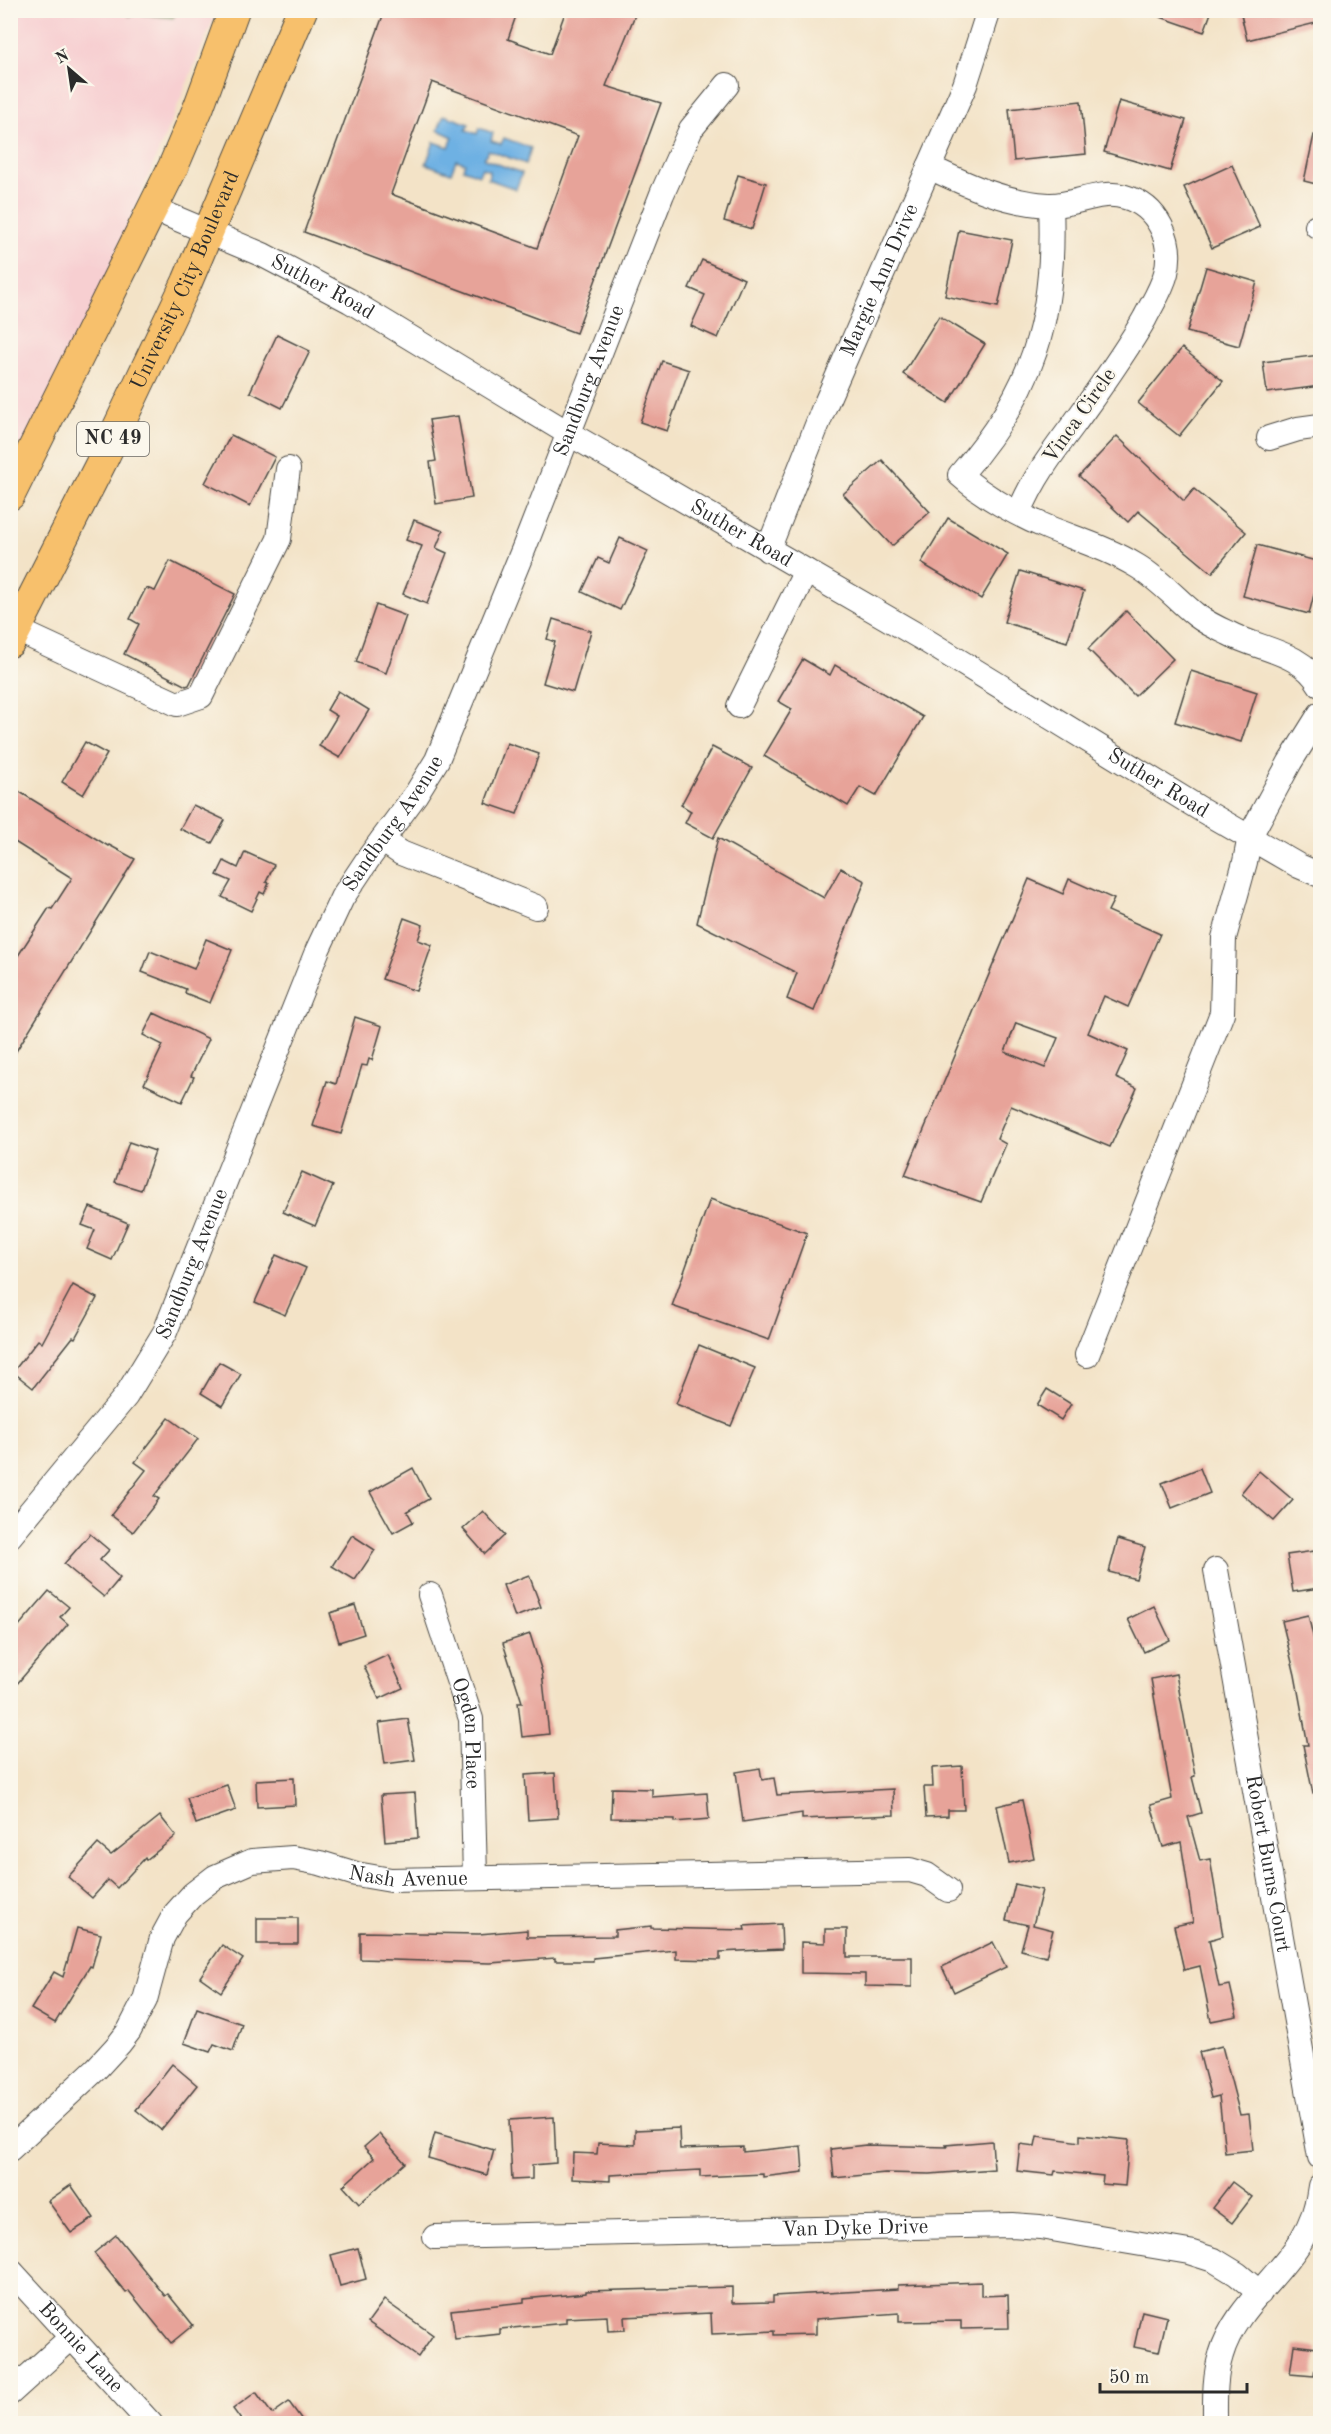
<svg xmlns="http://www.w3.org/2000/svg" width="1331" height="2434" font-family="'Old Standard TT',serif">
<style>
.built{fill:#f7cfd1}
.forest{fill:#7aa861;stroke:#526a46;stroke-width:1.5}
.water{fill:#6eb1e3;stroke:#4c6e87;stroke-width:1.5}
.building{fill:#e7a399;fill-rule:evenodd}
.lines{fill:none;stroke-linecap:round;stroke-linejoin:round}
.minor-casing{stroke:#494742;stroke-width:26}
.major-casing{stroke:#494742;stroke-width:32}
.minor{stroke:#fff;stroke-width:24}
.major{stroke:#f7c06c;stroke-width:30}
.labels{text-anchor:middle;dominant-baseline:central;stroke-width:4.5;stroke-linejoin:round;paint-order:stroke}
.shield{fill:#fbf7ec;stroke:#696865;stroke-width:1.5}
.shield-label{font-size:20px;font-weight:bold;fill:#2b2b2b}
.street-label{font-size:21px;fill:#2b2b2b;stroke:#fbf7ec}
</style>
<rect width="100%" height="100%" fill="#fbf7ec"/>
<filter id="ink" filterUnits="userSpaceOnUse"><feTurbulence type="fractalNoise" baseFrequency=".0167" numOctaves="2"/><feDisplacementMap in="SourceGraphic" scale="12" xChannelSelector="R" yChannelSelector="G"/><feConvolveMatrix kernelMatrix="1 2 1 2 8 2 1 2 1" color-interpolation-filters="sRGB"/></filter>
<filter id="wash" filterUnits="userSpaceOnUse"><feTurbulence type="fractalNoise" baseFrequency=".008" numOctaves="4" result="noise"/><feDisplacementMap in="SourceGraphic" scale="24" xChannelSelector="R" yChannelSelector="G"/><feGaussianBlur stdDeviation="1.35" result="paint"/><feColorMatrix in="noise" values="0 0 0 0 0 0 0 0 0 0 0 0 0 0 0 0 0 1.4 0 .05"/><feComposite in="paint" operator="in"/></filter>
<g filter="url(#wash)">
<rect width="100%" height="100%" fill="#f3e3c7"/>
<!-- built -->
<polygon class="built" points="11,11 217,11 79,343 11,479"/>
<!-- forest -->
<polygon class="forest" points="125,11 177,11 173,18 139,14 129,16"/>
<!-- water -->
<polygon class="water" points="444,115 469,124 466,130 477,134 479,128 493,133 491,141 501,144 504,138 531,148 526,164 488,150 484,159 522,173 516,189 488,179 490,171 482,168 479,175 463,169 465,163 456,160 451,173 426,164 434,142 449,147 453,137 438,130"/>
<g id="blocks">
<!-- building -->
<g class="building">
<path d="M 385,10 L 518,10 L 508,39 L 550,54 L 566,10 L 637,10 L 606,86 L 661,103 L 576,333 L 304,232 ZM 432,82 L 578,136 L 537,248 L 391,194 Z"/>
<polygon points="1150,10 1212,10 1204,32 1149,13"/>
<polygon points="1240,10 1320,10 1320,22 1247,40"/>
<polygon points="1081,101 1086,154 1014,161 1009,109"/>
<polygon points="1119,101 1186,120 1170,171 1104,152"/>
<polygon points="1314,135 1320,136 1320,185 1304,181"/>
<polygon points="1232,165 1260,227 1212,248 1184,187"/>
<polygon points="738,175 766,183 752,229 724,221"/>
<polygon points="959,230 1012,240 998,307 945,296"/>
<polygon points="702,260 744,279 718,338 691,326 705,295 689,288"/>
<polygon points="1206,267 1257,282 1239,346 1187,332"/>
<polygon points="939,316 985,344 948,403 903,374"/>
<polygon points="277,335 310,351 282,408 250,392"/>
<polygon points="1182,348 1223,381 1179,436 1138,403"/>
<polygon points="1320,355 1320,386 1267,393 1263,362"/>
<polygon points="662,361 689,370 667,431 640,422"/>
<polygon points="458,416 472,498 436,504 430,462 436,461 429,420"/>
<polygon points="231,435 275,457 250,506 205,483"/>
<polygon points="1117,436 1184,501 1194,489 1246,532 1212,573 1138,511 1128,522 1079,476"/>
<polygon points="882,460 930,512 892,546 843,494"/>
<polygon points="948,518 1008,554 981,599 921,563"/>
<polygon points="414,520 443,531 436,548 447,553 427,604 403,594 422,546 406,540"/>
<polygon points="620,538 648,551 620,610 582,592 598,558 609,563"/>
<polygon points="1257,545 1320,562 1320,571 1309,614 1243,596"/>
<polygon points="170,561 235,594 189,685 186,686 124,654 139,624 130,619 146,588 155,591"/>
<polygon points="1020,571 1084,591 1067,642 1004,622"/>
<polygon points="376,605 406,616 386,673 356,662"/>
<polygon points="1126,611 1173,659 1135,696 1088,649"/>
<polygon points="553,619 591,631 573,692 543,683 555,642 547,639"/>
<polygon points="803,659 830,675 835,665 923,717 876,796 860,787 848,806 764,756 792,709 778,701"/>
<polygon points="1191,671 1257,692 1241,742 1175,722"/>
<polygon points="338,691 369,710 340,758 319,746 337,716 327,710"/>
<polygon points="85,742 107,754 83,795 62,782"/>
<polygon points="507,743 539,754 517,814 485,803"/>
<polygon points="712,747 752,768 713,838 685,823 691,811 681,805"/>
<polygon points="10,786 108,846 109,845 135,859 10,1061 10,968 49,908 52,909 72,878 10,839"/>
<polygon points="193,805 225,820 212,843 180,829"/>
<polygon points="718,838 824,898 841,868 865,881 814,1011 787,999 797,973 697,923"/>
<polygon points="245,852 274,865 266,882 269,883 264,894 260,892 251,911 222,897 231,881 217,875 224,861 238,868"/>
<path d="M 1029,879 L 1063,894 L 1069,879 L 1114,899 L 1108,911 L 1160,934 L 1128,1007 L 1104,996 L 1088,1033 L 1128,1051 L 1116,1078 L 1137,1088 L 1110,1147 L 1011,1106 L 997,1139 L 1006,1144 L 981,1202 L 905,1175 ZM 1016,1023 L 1058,1038 L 1045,1068 L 1005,1052 Z"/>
<polygon points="404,918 423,925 418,940 432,945 416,991 382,979"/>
<polygon points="206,939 232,950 210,1003 185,993 186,989 142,972 150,951 194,969"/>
<polygon points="154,1013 209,1039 191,1076 194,1077 182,1102 144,1084 163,1045 143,1035"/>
<polygon points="355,1017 382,1026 372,1060 369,1059 367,1066 362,1065 341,1134 313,1126 327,1081 336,1084"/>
<polygon points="129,1142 155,1151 141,1190 115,1182"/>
<polygon points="302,1172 333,1186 315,1226 283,1212"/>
<polygon points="710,1199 807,1233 769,1340 672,1306"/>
<polygon points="90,1207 128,1223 112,1260 87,1249 95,1230 82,1225"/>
<polygon points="276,1255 306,1268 285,1315 255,1302"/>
<polygon points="73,1285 97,1298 75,1338 73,1337 33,1388 13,1372 38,1340 42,1343"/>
<polygon points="699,1345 755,1368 731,1426 676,1404"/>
<polygon points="219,1362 241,1374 222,1406 201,1393"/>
<polygon points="1047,1389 1071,1404 1061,1420 1037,1405"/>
<polygon points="169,1418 198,1439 154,1496 159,1499 133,1532 111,1515 146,1470 135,1462"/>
<polygon points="413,1468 429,1499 407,1511 413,1522 393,1533 370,1492"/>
<polygon points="1200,1468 1210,1493 1172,1508 1162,1483"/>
<polygon points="1259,1471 1293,1500 1274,1521 1241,1493"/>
<polygon points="483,1511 505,1535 485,1554 463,1529"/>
<polygon points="90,1534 109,1550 100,1560 120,1578 104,1597 64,1564"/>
<polygon points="352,1535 375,1550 355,1580 332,1566"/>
<polygon points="1118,1539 1145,1547 1136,1579 1109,1572"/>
<polygon points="1314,1551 1319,1588 1293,1592 1287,1555"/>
<polygon points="529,1575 541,1607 515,1617 503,1585"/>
<polygon points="49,1591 69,1607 60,1617 68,1624 10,1692 10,1636"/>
<polygon points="355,1605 364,1634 339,1642 330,1613"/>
<polygon points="1154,1606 1170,1640 1144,1652 1128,1619"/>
<polygon points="1308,1615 1320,1665 1320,1793 1313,1794 1303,1745 1308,1745 1295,1675 1282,1621"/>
<polygon points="530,1634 542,1672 549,1734 522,1737 518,1702 522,1702 503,1643"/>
<polygon points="388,1655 403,1688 379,1699 364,1666"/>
<polygon points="1176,1674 1195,1776 1192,1777 1201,1813 1188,1817 1200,1861 1210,1859 1223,1936 1209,1940 1219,1987 1230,1985 1237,2016 1211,2021 1200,1966 1184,1970 1174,1926 1193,1922 1181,1842 1163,1847 1151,1805 1172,1799 1151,1679"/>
<polygon points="408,1719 415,1760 385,1764 379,1723"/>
<polygon points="962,1766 964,1810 948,1810 948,1816 926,1817 924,1787 933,1787 932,1768"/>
<polygon points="760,1768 762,1780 774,1778 777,1795 893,1789 894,1815 802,1819 802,1813 743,1822 736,1772"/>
<polygon points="555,1773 558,1818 528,1820 525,1775"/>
<polygon points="294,1778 295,1805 257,1807 256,1780"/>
<polygon points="227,1785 236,1810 196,1824 187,1798"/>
<polygon points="612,1788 652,1789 652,1797 707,1793 709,1819 675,1822 675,1819 611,1818"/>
<polygon points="415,1793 418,1838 385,1841 381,1795"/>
<polygon points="1022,1800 1034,1858 1009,1863 997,1806"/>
<polygon points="160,1816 176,1836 146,1860 145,1858 117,1888 108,1880 92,1898 68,1877 98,1844 111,1855"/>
<polygon points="1015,1884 1042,1890 1033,1925 1053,1930 1046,1957 1021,1950 1028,1925 1006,1920"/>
<rect x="257" y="1918" width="41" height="26"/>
<polygon points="781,1924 782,1949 720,1952 720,1960 676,1959 676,1950 593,1958 593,1961 555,1961 555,1958 490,1963 360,1959 360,1932 479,1934 527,1930 527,1937 615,1936 615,1930 651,1926 651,1928 745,1930 744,1926"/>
<polygon points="77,1928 101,1934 92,1967 90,1966 55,2023 31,2009 54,1972 63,1977"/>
<polygon points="825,1929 847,1929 847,1957 912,1957 912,1987 865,1986 865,1974 801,1973 801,1942 825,1943"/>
<polygon points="993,1942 1006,1967 954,1992 942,1967"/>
<polygon points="222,1945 243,1959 221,1992 200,1977"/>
<polygon points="197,2008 242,2024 233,2051 214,2044 210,2052 184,2043"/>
<polygon points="1222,2046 1240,2115 1249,2114 1253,2150 1225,2153 1219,2096 1211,2098 1199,2052"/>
<polygon points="172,2064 197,2085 161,2130 136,2110"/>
<polygon points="554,2117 556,2163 532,2165 532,2179 512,2180 509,2120"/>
<polygon points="679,2128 680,2149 743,2147 743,2152 801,2146 803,2172 763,2177 763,2174 700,2177 700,2170 610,2175 610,2181 572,2179 573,2153 597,2154 598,2143 635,2145 635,2130"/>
<polygon points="435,2133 494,2150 487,2175 428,2158"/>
<polygon points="379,2134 405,2163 359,2204 343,2186 374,2158 364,2147"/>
<polygon points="1080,2135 1129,2140 1125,2186 1102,2184 1103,2176 1055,2171 1054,2175 1017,2171 1020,2144 1035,2146 1037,2136 1080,2142"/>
<polygon points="992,2141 994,2169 930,2174 885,2173 834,2178 831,2149 866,2145 947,2147 946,2145"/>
<polygon points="1232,2182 1252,2197 1232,2223 1212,2208"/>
<polygon points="71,2185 94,2218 71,2233 48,2201"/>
<polygon points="116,2235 165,2296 168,2294 193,2325 171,2343 129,2291 126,2293 94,2253"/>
<polygon points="358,2248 366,2279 340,2286 331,2255"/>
<polygon points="981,2282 981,2296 1008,2295 1009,2328 961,2329 961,2321 899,2322 899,2313 816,2319 816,2334 774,2335 774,2331 712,2334 711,2313 624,2317 625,2330 608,2331 607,2316 566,2318 566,2323 500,2329 500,2334 455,2339 451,2310 524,2302 524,2299 586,2293 586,2291 732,2287 732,2303 773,2302 773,2296 898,2289 898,2285"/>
<polygon points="384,2300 433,2335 418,2357 368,2322"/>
<polygon points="1142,2311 1167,2317 1159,2352 1134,2347"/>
<polygon points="1294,2345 1317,2348 1314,2376 1290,2374"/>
<polygon points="256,2392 272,2414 289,2402 305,2424 244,2424 233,2409"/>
</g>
</g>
</g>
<g filter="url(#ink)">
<use href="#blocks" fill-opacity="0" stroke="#494742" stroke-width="1.5"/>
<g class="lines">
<!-- minor casing -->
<g class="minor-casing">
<g id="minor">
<path d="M 929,167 C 967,185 1006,203 1049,205 C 1075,206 1099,189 1125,197 C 1158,206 1174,241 1166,273 C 1162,289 1152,304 1145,318 C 1124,355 1099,389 1074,424 C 1053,452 1032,480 1019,513"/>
<path d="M 1051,206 C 1056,317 1034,391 960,475 C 983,496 1019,516 1049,528 C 1079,540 1109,549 1137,566 C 1159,579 1176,599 1196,615 C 1205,622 1217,628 1228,633 C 1259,650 1301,651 1320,685"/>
<path id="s1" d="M 154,209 L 263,255 L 350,301 L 568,433 L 920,637 L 1202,810 L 1299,866 L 1320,875"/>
<polyline points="1317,226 1320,227"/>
<polyline points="1269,438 1298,429 1320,426"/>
<path id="s2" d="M 768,550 L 823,410 L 965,85 L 989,10"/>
<polyline points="17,630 177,704 201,696 279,539 288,469"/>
<polyline points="739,706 806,571"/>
<polyline points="382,840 401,853 536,907"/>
<polyline points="1087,1355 1222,1013 1224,938 1245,862 1250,836 1290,762 1320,714"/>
<path id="s3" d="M 10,1536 L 126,1396 L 165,1332 L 318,949 L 342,898 L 368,859 L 416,794 L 437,760 L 524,548 L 662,194 L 691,129 L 727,85"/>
<path id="s4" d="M 1216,1570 L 1320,2157"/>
<path id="s5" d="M 430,1595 L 471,1719 L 475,1877"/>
<path id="s6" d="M 10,2149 L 96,2069 L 119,2044 L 129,2031 L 145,2000 L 162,1938 L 175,1914 L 193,1894 L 215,1877 L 252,1861 L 293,1858 L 320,1863 L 356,1874 L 391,1880 L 910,1870 L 927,1875 L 948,1890"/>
<path id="s7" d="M 435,2237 L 1012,2225 L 1040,2227 L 1189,2252 L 1214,2260 L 1237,2274 L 1260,2293"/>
<path id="s8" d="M 10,2270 L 151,2424"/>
<polyline points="10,2393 72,2337"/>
<path d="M 1215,2424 C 1215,2400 1214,2377 1221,2355 C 1240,2290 1312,2263 1320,2186"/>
</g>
</g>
<!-- major casing -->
<g class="major-casing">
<g id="major">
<polyline points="10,495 173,167 199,106 234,10"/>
<path id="s9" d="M 10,642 L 103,459 L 187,282 L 302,10"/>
</g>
</g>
<!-- minor -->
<use href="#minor" class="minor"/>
<!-- major -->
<use href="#major" class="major"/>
</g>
</g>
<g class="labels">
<!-- shield labels -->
<rect class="shield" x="77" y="422" width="72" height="34" rx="4.5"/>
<g class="shield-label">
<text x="113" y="439">NC 49</text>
</g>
<!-- street labels -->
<g class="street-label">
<text stroke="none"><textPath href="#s9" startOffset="402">University City Boulevard</textPath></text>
<text stroke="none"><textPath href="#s2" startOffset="292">Margie Ann Drive</textPath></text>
<text stroke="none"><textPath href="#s1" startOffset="186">Suther Road</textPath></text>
<text stroke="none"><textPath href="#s3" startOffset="1302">Sandburg Avenue</textPath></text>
<text transform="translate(1080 416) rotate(-55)">Vinca Circle</text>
<text stroke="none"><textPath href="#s1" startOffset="672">Suther Road</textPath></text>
<text stroke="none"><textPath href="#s1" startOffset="1158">Suther Road</textPath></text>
<text stroke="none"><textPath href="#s3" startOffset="816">Sandburg Avenue</textPath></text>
<text stroke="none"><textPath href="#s3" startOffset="330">Sandburg Avenue</textPath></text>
<text stroke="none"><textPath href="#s5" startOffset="144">Ogden Place</textPath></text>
<text stroke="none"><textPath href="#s4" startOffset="298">Robert Burns Court</textPath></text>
<text stroke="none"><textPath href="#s6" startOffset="548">Nash Avenue</textPath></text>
<text stroke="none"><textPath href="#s7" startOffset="420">Van Dyke Drive</textPath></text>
<text stroke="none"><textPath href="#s8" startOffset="105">Bonnie Lane</textPath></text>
</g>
</g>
<!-- margin -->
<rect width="1331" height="2434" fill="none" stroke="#fbf7ec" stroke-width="36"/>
<!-- north arrow -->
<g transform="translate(69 69) rotate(331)" stroke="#fbf7ec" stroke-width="4.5" paint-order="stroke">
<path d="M0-4.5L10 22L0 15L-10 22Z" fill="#2b2b2b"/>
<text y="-9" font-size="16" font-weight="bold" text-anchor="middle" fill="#2b2b2b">N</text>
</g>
<!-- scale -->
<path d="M1100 2383v9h147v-9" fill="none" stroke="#2b2b2b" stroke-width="3"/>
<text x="1109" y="2383" font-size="18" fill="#2b2b2b" stroke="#fbf7ec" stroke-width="4.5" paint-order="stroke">50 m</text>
</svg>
